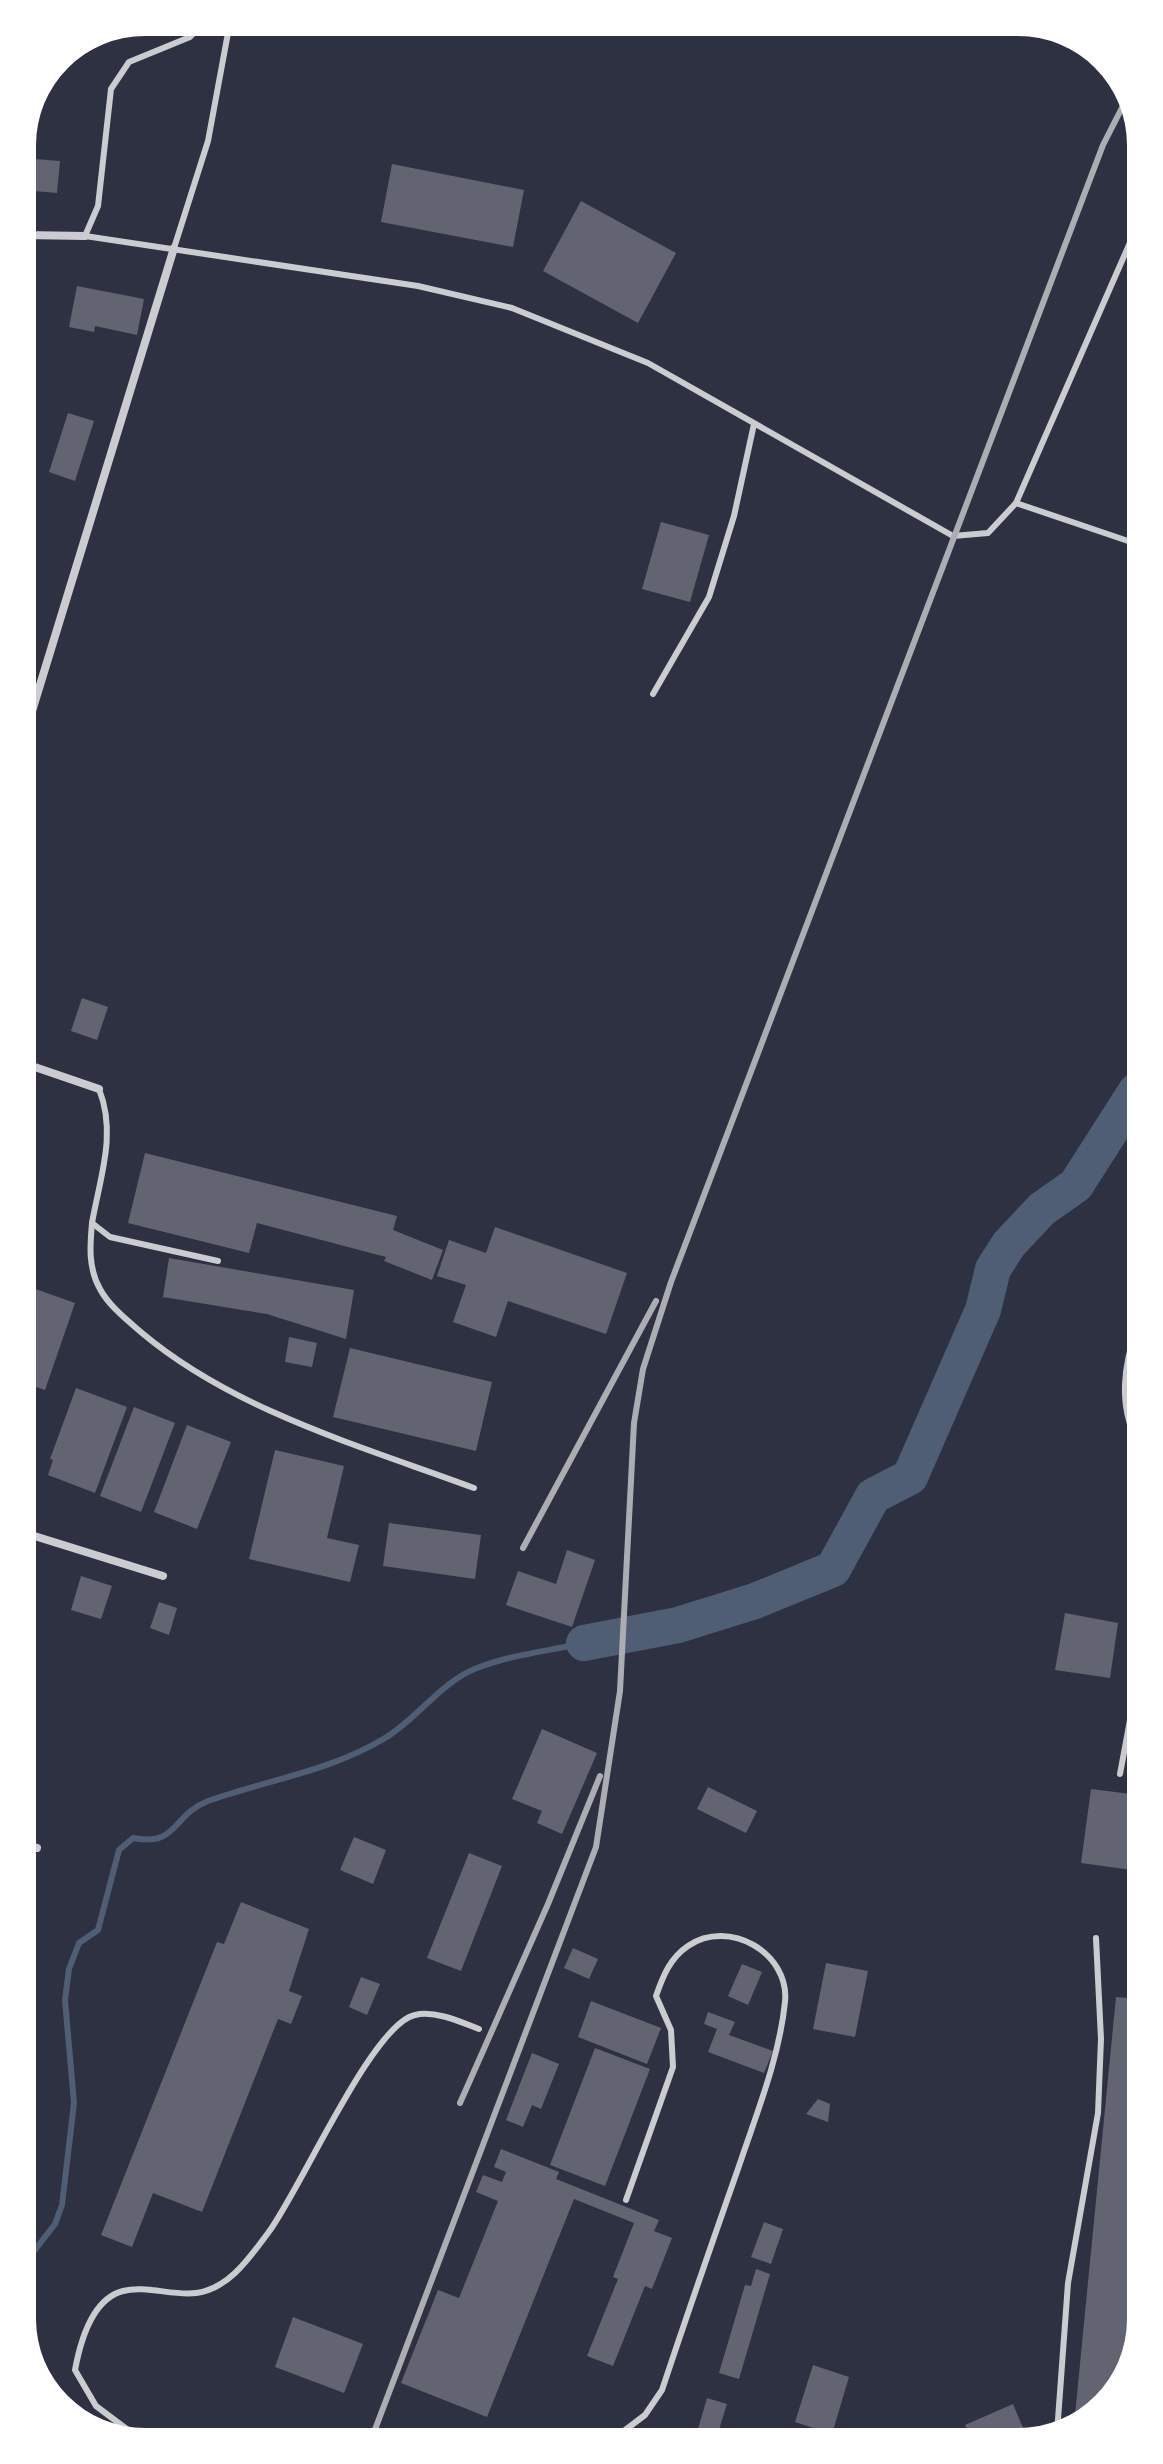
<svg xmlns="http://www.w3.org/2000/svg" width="1163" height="2464" font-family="Merriweather,serif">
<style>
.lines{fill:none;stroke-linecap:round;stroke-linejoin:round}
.stream{stroke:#4f5d75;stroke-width:6}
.river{stroke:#4f5d75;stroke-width:36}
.building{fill:#626471}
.service{stroke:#caccd0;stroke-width:6}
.minor{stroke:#caccd0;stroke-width:8}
.rail{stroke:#abadb3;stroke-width:6}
</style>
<rect width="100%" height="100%" fill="#2d3142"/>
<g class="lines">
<!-- stream -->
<path class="stream" d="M 31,2255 L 55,2224 L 62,2205 L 74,2103 L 65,2000 L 69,1969 L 79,1943 L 98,1930 L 119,1850 L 133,1838 C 178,1847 172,1815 208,1801 C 267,1780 331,1771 385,1738 C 417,1719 442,1681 477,1668 C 509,1655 549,1651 584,1643"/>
<!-- river -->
<polyline class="river" points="584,1643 678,1625 755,1601 833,1569 873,1496 910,1477 983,1310 993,1269 1009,1244 1042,1209 1076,1185 1136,1091"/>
</g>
<!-- building -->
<g class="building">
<polygon points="22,158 60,161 57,193 22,190"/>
<polygon points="392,164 524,190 513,247 381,222"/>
<polygon points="581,201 676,253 638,323 543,271"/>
<polygon points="77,286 144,299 137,335 95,326 94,332 69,327"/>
<polygon points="23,289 30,290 27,321 23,320"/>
<polygon points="68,413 94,421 75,481 49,472"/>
<polygon points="661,522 709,535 690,602 642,589"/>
<polygon points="82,998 108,1007 97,1040 71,1031"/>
<polygon points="145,1153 397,1216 393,1230 443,1250 432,1280 384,1261 386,1257 257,1223 249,1253 128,1223"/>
<polygon points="495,1227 627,1273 606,1334 508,1301 496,1337 453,1322 466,1285 437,1276 449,1240 486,1253"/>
<polygon points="169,1258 354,1290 346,1339 267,1314 163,1297"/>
<polygon points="27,1286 75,1303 45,1390 27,1384"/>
<polygon points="289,1337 317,1343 312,1367 285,1362"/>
<polygon points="350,1348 492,1382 476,1451 333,1417"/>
<polygon points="76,1388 127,1407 95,1493 48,1475 53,1460 50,1459"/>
<polygon points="134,1407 175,1423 141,1512 100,1496"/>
<polygon points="187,1425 231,1442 197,1529 154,1512"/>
<polygon points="275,1450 344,1466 327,1538 359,1545 350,1582 249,1559"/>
<polygon points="389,1523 481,1535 475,1579 383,1566"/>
<polygon points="567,1550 595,1560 572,1627 506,1605 518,1571 556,1584"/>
<polygon points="81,1576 112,1586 101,1619 71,1610"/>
<polygon points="159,1602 177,1608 169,1635 150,1628"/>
<polygon points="1065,1613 1118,1623 1110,1678 1055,1670"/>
<polygon points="542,1729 597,1753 562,1834 537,1823 542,1811 512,1799"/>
<polygon points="708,1787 757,1811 746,1833 697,1809"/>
<polygon points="1091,1789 1139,1795 1139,1871 1081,1863"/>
<polygon points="354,1837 386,1850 373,1884 340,1870"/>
<polygon points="469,1853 502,1866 461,1971 427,1958"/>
<polygon points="241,1902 309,1929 289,1991 302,1996 291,2024 278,2019 202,2212 153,2193 132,2247 101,2235 217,1942 224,1944"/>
<polygon points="573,1948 598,1959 589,1979 564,1968"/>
<polygon points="826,1963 868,1971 855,2037 813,2029"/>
<polygon points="742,1964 762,1972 748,2005 728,1996"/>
<polygon points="361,1977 380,1984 367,2015 349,2007"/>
<polygon points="1116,1997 1140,1999 1141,2319 1120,2388 1074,2425"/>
<polygon points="591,2001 661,2028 647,2064 578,2037"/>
<polygon points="708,2012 735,2022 729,2035 773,2051 764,2073 708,2052 717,2029 704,2024"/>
<polygon points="595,2048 650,2069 605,2186 550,2165"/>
<polygon points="532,2053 559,2064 541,2109 532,2105 523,2127 506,2120"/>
<polygon points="818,2099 830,2104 828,2122 806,2114"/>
<polygon points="501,2149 559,2172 556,2179 659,2220 654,2231 672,2238 652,2289 645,2286 613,2366 587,2356 618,2279 613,2277 634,2223 574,2199 487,2417 401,2383 438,2290 459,2298 498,2201 476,2192 483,2175 502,2182 506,2172 494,2167"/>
<polygon points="764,2222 783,2229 771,2264 751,2257"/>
<polygon points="756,2269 770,2274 739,2379 719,2373 745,2285 751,2286"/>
<polygon points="293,2317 363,2344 344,2393 275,2367"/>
<polygon points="813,2365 849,2377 832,2434 795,2422"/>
<polygon points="707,2398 727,2404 717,2436 696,2436"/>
<polygon points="1013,2404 1023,2428 1010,2433 969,2434 965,2425"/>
</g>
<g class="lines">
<!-- service -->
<g class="service">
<polyline points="204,22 190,37 129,62 111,89 98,206 85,236 418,286 512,308 648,363 953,536 988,533 1016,503 1134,543"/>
<polyline points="174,248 208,141 230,22"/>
<polyline points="1016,503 1132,238"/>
<polyline points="653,694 709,597 734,516 754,424"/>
<path d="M 99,1089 C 117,1134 100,1177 92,1223 L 110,1237 L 218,1261"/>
<path d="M 92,1223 C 90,1245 88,1268 100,1289 C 109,1306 127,1320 142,1333 C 235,1411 361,1446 474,1488"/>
<path d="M 1137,1327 C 1124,1365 1118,1404 1137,1441"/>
<polyline points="1120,1774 1138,1677"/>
<polyline points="1057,2433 1068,2283 1098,2113 1101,2039 1096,1938"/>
<path d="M 616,2437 L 645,2415 L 662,2390 C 687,2315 713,2240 739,2166 C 757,2112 779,2059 785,2002 C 790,1953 729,1918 688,1946 C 670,1958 663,1976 656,1996 L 671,2030 L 673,2067 L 626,2200"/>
<path d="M 144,2442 L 96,2406 L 75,2370 C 80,2343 92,2299 123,2291 C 145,2285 173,2296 196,2293 C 229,2289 250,2257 268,2233 C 300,2191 372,2024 415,2015 C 435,2010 461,2022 479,2029"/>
</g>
<!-- minor -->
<g class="minor">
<polyline points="23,235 85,236"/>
<polyline points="25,734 174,248"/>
<polyline points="26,1064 99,1089"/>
<polyline points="28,1534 163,1576"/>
<polyline points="29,1846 37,1848"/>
</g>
<!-- rail -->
<g class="rail">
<polyline points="523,1548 656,1301"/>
<polyline points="460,2103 548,1904 600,1776"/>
<polyline points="371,2440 596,1847 620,1691 634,1423 643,1369 671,1282 1103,145 1129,94"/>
</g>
</g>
<!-- crop -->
<path d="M0 0H1163V2464H0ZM145 36H1018A109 109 0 0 1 1127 145V2319A109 109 0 0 1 1018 2428H145A109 109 0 0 1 36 2319V145A109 109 0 0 1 145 36Z" fill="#fff" fill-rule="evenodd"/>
</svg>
